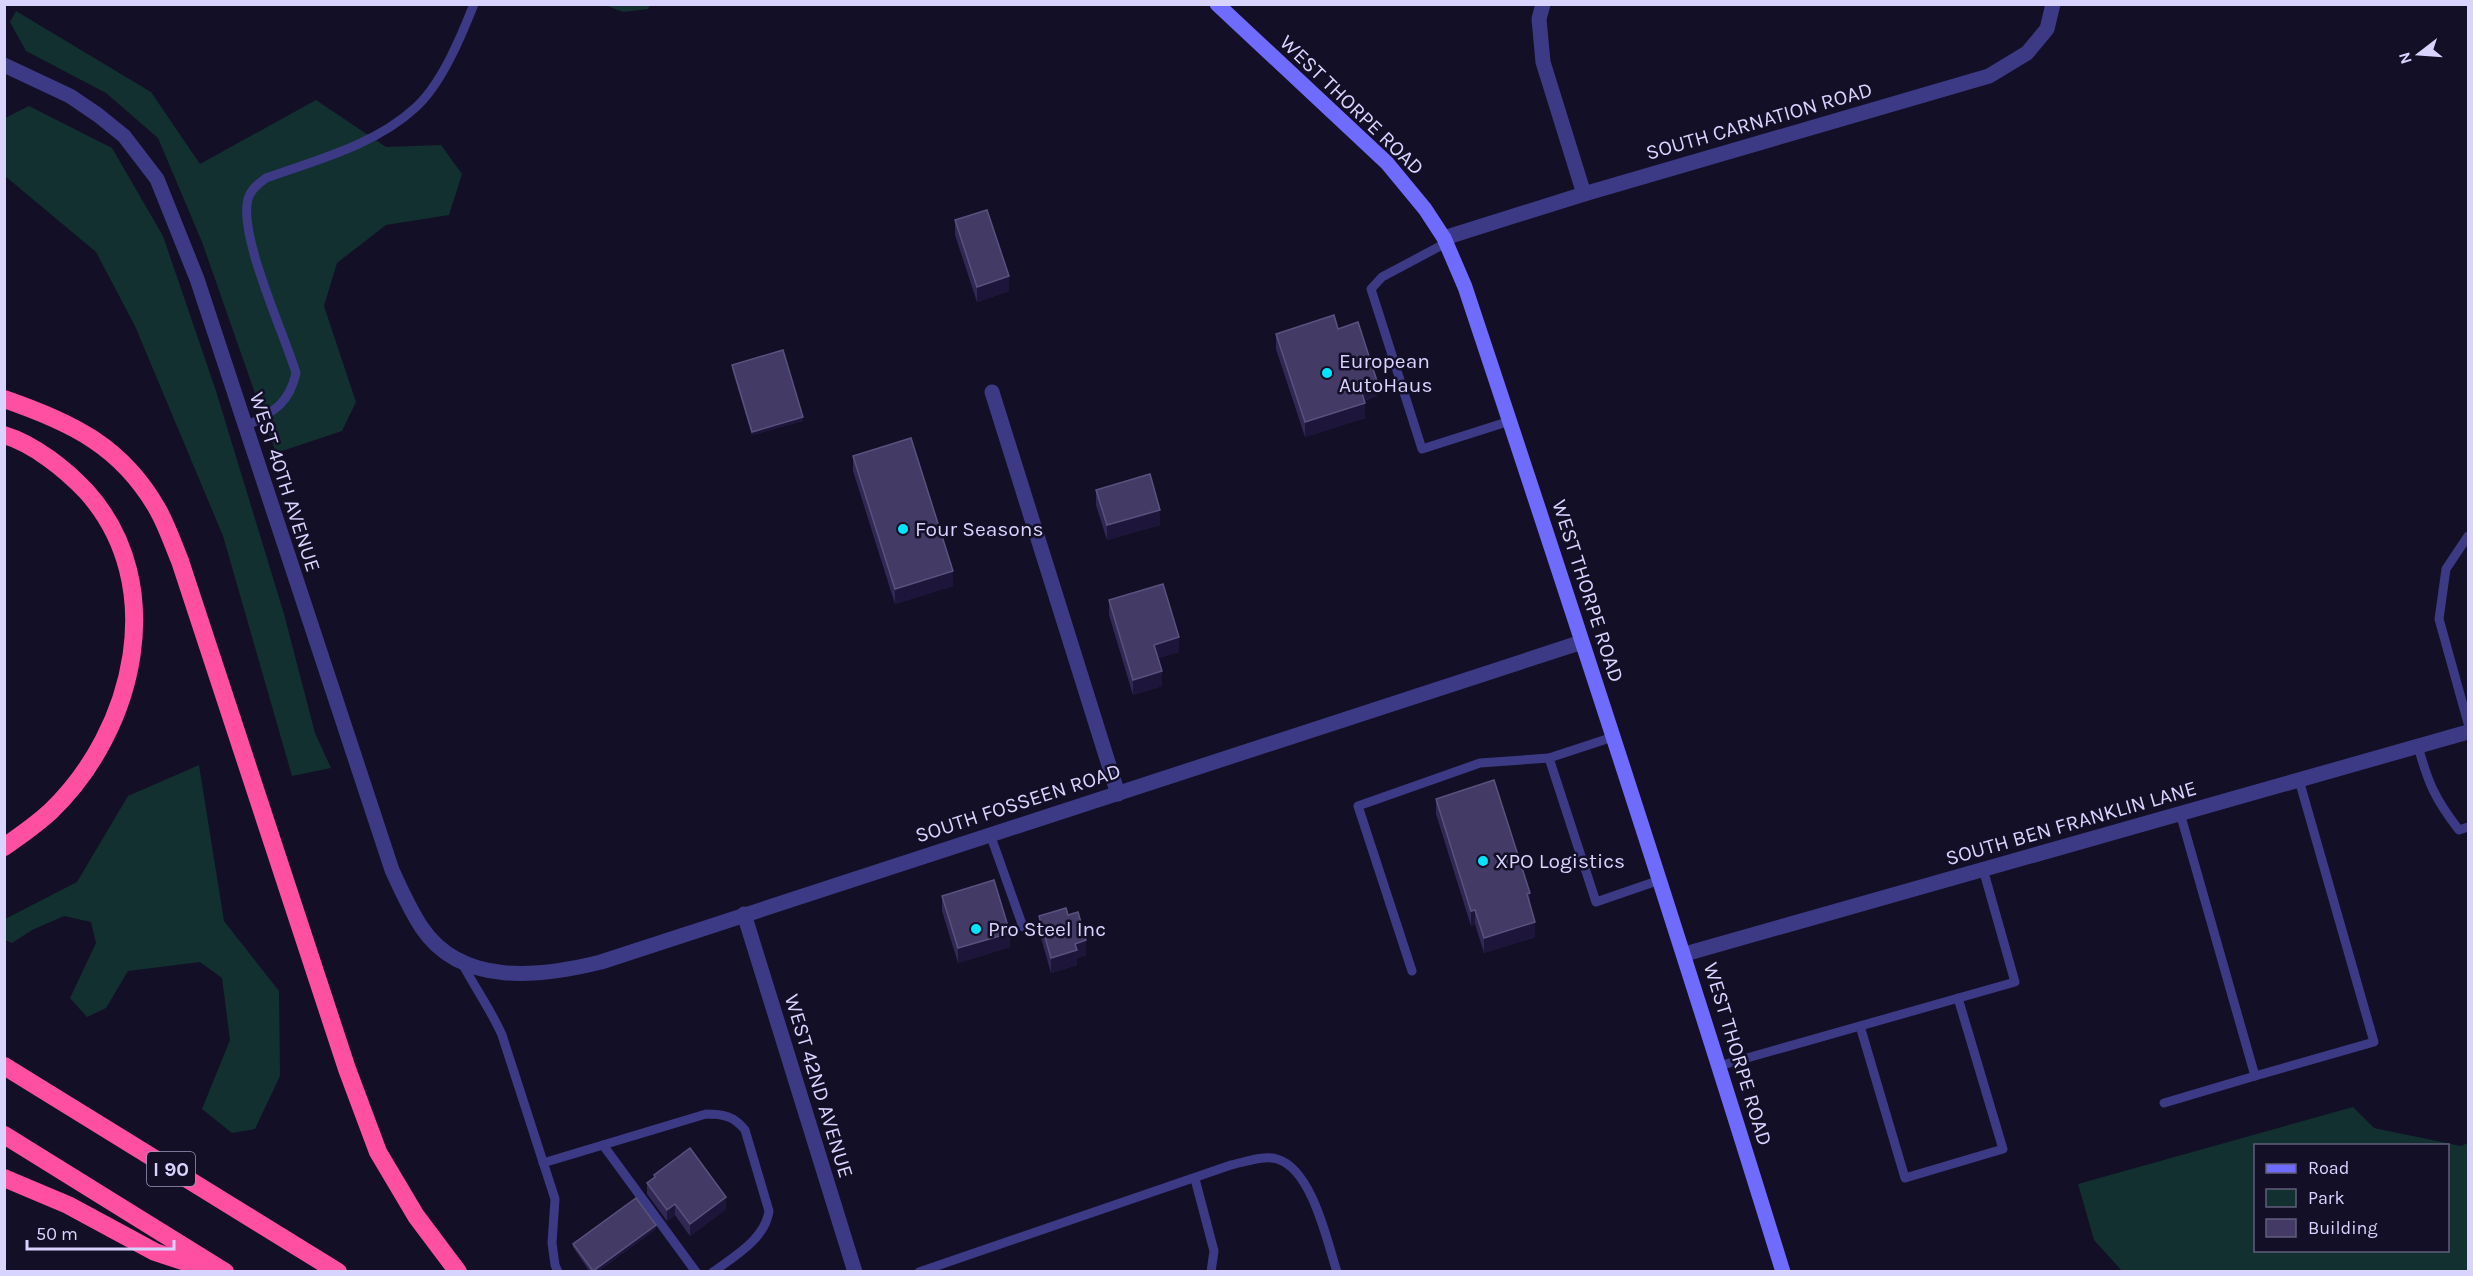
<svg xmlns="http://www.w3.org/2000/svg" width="2473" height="1276" font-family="Karla,sans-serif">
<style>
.green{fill:#12302f;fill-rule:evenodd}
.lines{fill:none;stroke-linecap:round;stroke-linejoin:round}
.lane{stroke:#3d3a85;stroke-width:9}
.street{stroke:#3d3a85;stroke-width:15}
.secondary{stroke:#6f6bff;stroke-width:15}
.highway{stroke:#ff4fa3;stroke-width:18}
.wall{fill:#312854}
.shaded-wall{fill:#1d163a}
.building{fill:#433a66;stroke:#5a527e;stroke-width:1.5}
.poi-dot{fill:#00e5ff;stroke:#130f26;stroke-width:2}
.labels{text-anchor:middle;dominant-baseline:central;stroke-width:5;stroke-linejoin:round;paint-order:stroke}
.shield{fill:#130f26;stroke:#9e99be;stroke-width:1.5}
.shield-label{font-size:20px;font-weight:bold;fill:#d9d4ff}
.street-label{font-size:21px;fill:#d9d4ff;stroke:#130f26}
.poi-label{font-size:21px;fill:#d9d4ff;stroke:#130f26;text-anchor:start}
</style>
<rect width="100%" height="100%" fill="#130f26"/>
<!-- green -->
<g class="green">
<polygon points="605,5 650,4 650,5 648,9 623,12"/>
<polygon points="16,11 151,92 200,164 316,100 386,147 441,145 462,174 449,215 386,225 337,263 324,306 356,402 342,431 276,453 202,242 158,138 106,93 26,51 10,22"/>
<polygon points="29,106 112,148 163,236 216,391 284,614 315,733 331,768 292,776 223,536 135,326 96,252 5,176 5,118"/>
<polygon points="199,765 224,921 279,991 280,1076 255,1129 232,1133 202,1109 230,1040 222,978 200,962 128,971 106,1008 87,1017 70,998 96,943 91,922 64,916 32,930 12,943 5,940 5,919 77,882 128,796"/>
<path d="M 2353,1107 L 2374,1128 L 2461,1146 L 2468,1143 L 2468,1271 L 2122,1271 L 2094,1240 L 2078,1184 ZM 2256,1146 L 2448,1146 L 2448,1250 L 2256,1250 Z"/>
</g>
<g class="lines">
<!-- lane -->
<g class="lane">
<polyline points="1446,243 1382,277 1371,289 1422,449 1510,421"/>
<path d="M 245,427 C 272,412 289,405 296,373 C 284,333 238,235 248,199 C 251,189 258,184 266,178 C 316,160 375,145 415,108 C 441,85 461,37 474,4"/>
<polyline points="2468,536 2446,569 2439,619 2468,723"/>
<polyline points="1613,737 1549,758 1596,902 1660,880"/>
<path d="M 2418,746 C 2428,783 2435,799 2459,830 L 2468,827"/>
<polyline points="2180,813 2255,1076 2374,1042 2299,780"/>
<polyline points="990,834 1023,927"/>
<path d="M 462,963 C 475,988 491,1010 502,1035 L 555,1199 L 552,1243 L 555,1265 L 558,1272"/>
<polyline points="1412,971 1358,806 1480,763 1549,758"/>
<polyline points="1860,1026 1905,1178 2003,1149 1958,998"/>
<polyline points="1719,1066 2015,982 1983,869"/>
<polyline points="2164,1103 2255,1076"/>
<polyline points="603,1145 696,1272"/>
<path d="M 543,1163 L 706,1114 C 723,1114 734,1116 745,1130 L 769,1211 C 765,1239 735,1256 713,1272"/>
<polyline points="1195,1179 1214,1251 1211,1272"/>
<path d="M 919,1272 L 1231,1165 C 1245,1162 1263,1155 1277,1159 C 1312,1169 1327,1241 1337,1272"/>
</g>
<!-- street -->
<g class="street">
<polyline points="1543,4 1539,19 1543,62 1584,194"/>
<path d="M 4,65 L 70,96 L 98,115 L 124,136 L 157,179 L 197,279 L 392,870 C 401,890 410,910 422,928 C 462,987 541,977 601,962 L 1582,642"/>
<polyline points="1444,238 1584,194 1989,76 2027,53 2047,29 2053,4"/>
<polyline points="992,392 1118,794"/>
<polyline points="744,914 855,1272"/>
<polyline points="1685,954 2468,732"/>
</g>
<!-- secondary -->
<path class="secondary" d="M 1217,4 L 1387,163 L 1425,209 L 1444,238 L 1465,287 C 1574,614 1681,942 1783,1272"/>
<!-- highway -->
<g class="highway">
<path d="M 4,399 C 71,422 122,446 158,510 C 167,526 173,544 180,561 L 347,1069 L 378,1152 L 416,1216 L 458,1272"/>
<path d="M 4,435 C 34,444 65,469 86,491 C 170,584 135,730 51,811 C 37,824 20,836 4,847"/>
<polyline points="4,1066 338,1272"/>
<polyline points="4,1135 225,1272"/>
<polyline points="4,1178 68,1205 155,1252 210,1270"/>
</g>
</g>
<!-- wall -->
<g class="wall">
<polygon points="955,220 1009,291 977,302 955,235"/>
<polygon points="1338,329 1377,396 1364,401 1365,418 1305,437 1276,349 1276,334"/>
<polygon points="732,365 803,421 752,435 732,369"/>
<polygon points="853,456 953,586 895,604 853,471"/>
<polygon points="1096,490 1160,525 1107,540 1096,505"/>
<polygon points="1109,600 1179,652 1158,658 1162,686 1133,695 1109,615"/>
<polygon points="1436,799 1530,905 1535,937 1484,953 1475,924 1471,926 1436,814"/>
<polygon points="942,896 1010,947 958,963 942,911"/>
<polygon points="1068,915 1086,955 1077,958 1077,965 1051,973 1039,931 1039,916"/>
<polygon points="654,1175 726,1209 690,1236 675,1215 667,1221 647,1194 647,1183 654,1178"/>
<polygon points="656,1229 597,1272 590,1272 573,1247 573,1244"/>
</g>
<!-- shaded-wall -->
<g class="shaded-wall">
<polygon points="1009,276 1009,291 977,302 977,287"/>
<polygon points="1377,381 1377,396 1360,402 1360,387"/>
<polygon points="1365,403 1365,418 1305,437 1305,422"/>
<polygon points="803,417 803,421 752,435 752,432"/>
<polygon points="1160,510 1160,525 1107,540 1107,525"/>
<polygon points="953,571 953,586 895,604 895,589"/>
<polygon points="1179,637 1179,652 1154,660 1154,645"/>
<polygon points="1162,671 1162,686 1133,695 1133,680"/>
<polygon points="1530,893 1530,908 1527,894"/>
<polygon points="1475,910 1475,924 1471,926 1471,911"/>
<polygon points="1535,922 1535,937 1484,953 1484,938"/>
<polygon points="1010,933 1010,947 958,963 958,948"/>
<polygon points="1086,940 1086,955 1077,958 1077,965 1051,973 1051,958 1075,944"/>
<polygon points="726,1197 726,1209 690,1236 690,1224"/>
<polygon points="675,1204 675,1215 667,1221 667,1210"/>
<polygon points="656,1225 656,1229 597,1272 593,1272"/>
</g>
<!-- building -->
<g class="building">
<polygon points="987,210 1009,276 977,287 955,220"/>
<polygon points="1334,315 1338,329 1358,322 1377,381 1360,387 1365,403 1305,422 1276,334"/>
<polygon points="783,350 803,417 752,432 732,365"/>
<polygon points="911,438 953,571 895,589 853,456"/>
<polygon points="1150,474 1160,510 1107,525 1096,490"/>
<polygon points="1163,584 1179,637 1154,645 1162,671 1133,680 1109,600"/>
<polygon points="1494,780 1530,893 1527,894 1535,922 1484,938 1475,910 1471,911 1436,799"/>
<polygon points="994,880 1010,933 958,948 942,896"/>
<polygon points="1066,908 1068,915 1078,912 1086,940 1075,944 1077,950 1051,958 1039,916"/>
<polygon points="690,1148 726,1197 690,1224 675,1204 667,1210 647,1183 655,1177 654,1175"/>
<polygon points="636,1198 656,1225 593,1271 573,1244"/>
</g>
<!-- markers -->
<g class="poi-dot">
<circle cx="1327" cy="373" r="6"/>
<circle cx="903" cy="529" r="6"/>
<circle cx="1483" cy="861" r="6"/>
<circle cx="976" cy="929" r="6"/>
</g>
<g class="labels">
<!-- shield labels -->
<rect class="shield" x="147" y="1152" width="48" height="34" rx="4.5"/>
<g class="shield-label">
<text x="171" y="1169">I 90</text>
</g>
<!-- street labels -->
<g class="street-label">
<text transform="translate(1352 105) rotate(44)">WEST THORPE ROAD</text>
<text transform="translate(1759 121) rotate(-16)">SOUTH CARNATION ROAD</text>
<text transform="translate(285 482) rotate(72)">WEST 40TH AVENUE</text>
<text transform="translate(1588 591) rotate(72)">WEST THORPE ROAD</text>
<text transform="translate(1018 803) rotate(-18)">SOUTH FOSSEEN ROAD</text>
<text transform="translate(2071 823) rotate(-16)">SOUTH BEN FRANKLIN LANE</text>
<text transform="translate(1738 1054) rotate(73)">WEST THORPE ROAD</text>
<text transform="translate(819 1086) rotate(73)">WEST 42ND AVENUE</text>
</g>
<!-- poi labels -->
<g class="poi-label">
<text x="1339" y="361">European<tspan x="1339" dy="24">AutoHaus</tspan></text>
<text x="915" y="529">Four Seasons</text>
<text x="1495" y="861">XPO Logistics</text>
<text x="988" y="929">Pro Steel Inc</text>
</g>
</g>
<!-- border -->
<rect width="2473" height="1276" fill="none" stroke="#d9d4ff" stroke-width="12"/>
<!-- legend -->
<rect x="2254" y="1144" width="195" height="108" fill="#130f26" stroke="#625e7d" stroke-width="1.5"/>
<rect x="2266" y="1164" width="30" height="9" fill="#6f6bff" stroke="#625e7d" stroke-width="1.5"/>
<text x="2308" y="1174" font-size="18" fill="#d9d4ff">Road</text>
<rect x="2266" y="1189" width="30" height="18" fill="#12302f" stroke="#625e7d" stroke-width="1.5"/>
<text x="2308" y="1204" font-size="18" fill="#d9d4ff">Park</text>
<rect x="2266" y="1219" width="30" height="18" fill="#433a66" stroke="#625e7d" stroke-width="1.5"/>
<text x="2308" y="1234" font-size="18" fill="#d9d4ff">Building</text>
<!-- north arrow -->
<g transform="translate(2419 54) rotate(253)" stroke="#130f26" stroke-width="4.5" paint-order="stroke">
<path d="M0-4.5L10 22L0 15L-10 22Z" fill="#d9d4ff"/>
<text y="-9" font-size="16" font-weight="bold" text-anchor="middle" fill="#d9d4ff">N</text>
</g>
<!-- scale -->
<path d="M27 1240v9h147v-9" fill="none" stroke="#d9d4ff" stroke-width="3"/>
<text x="36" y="1240" font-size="18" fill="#d9d4ff" stroke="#130f26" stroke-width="4.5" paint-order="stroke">50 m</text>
</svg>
